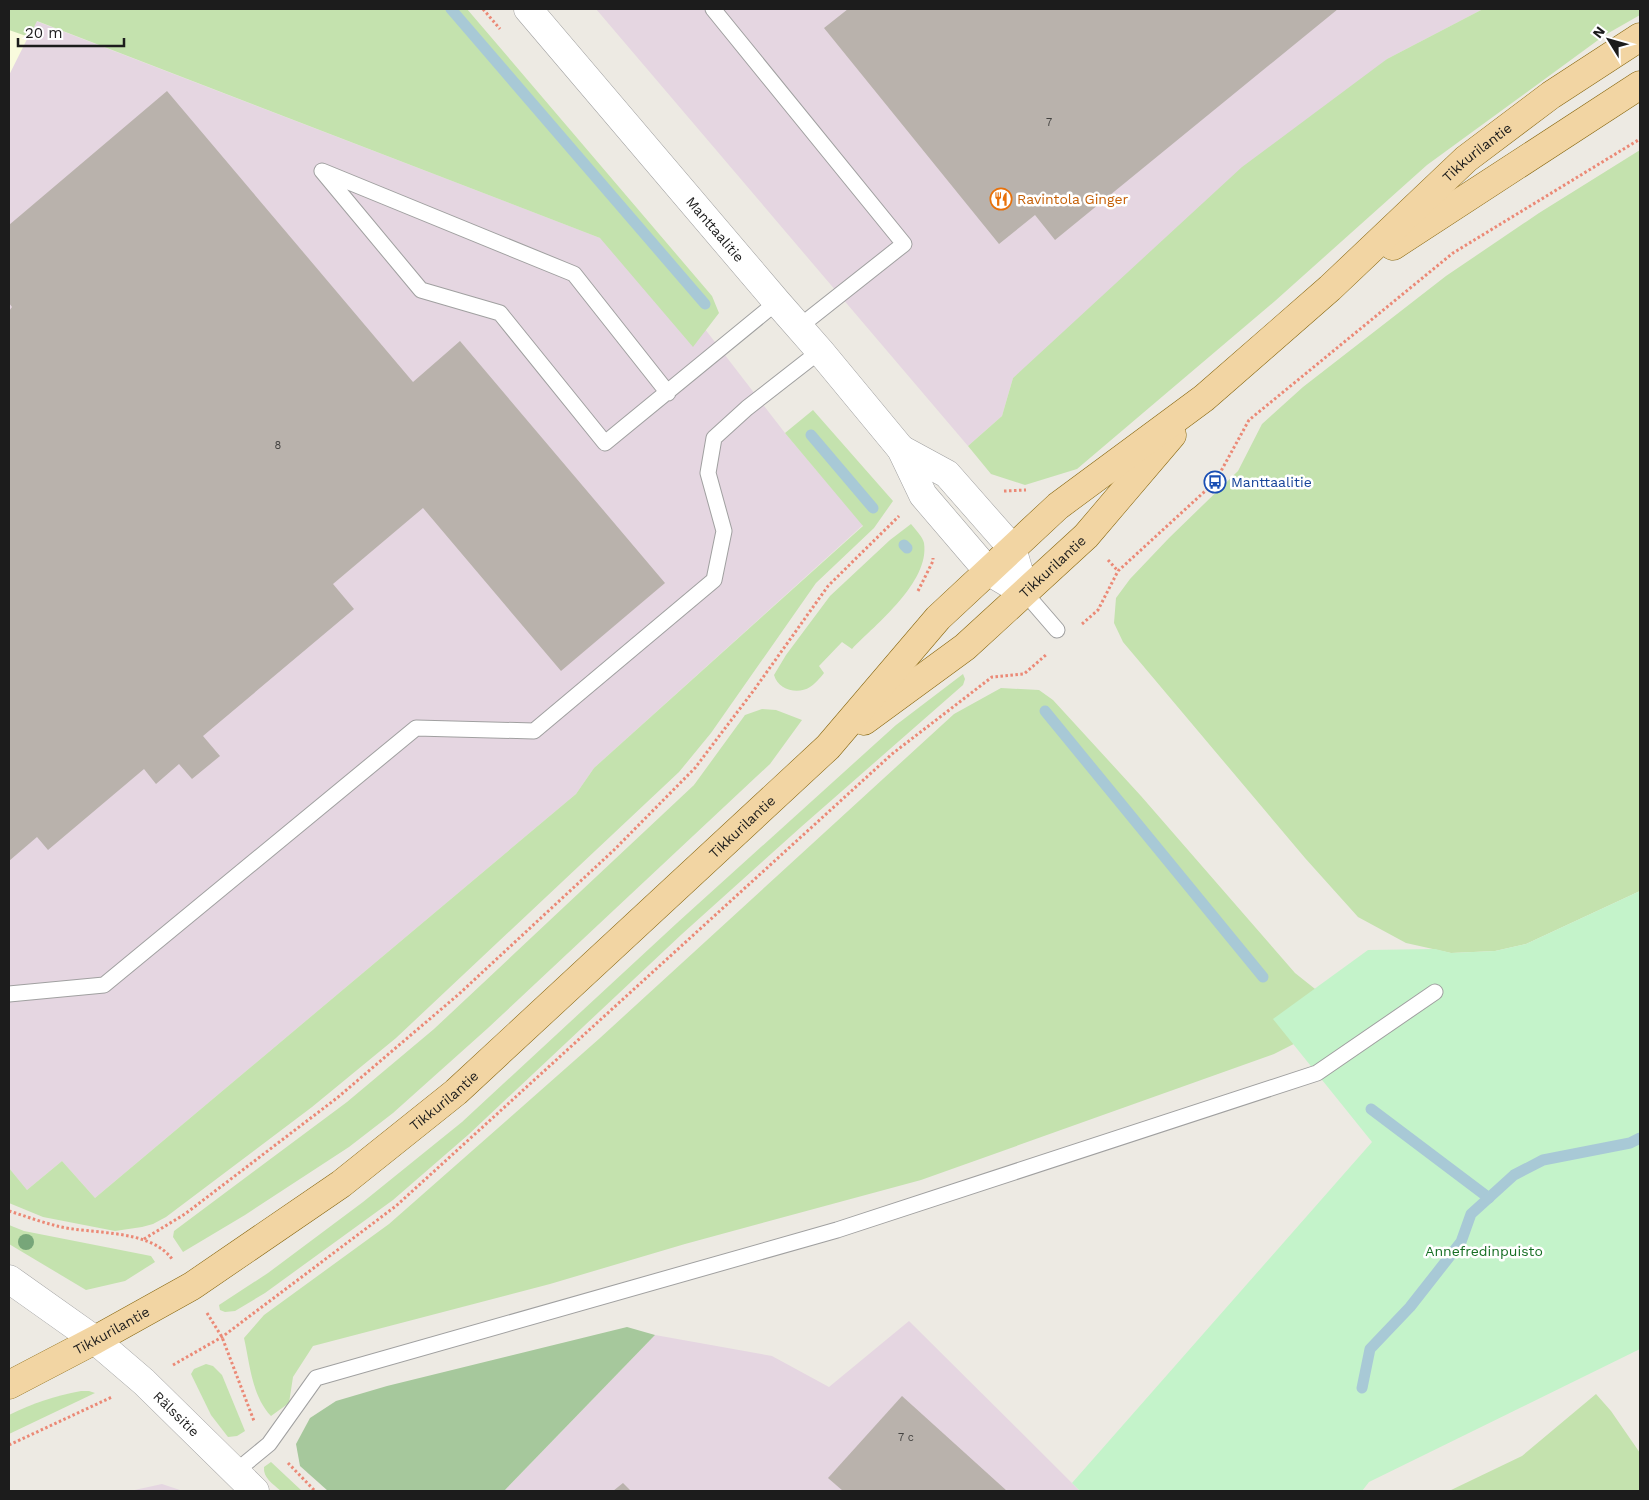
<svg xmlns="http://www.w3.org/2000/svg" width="1649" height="1500" font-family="'Work Sans',sans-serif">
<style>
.industrial{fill:#e5d6e1}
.education{fill:#f9fbdd}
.grass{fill:#c4e2ae}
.forest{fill:#a6c89c}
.park{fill:#c4f3ca}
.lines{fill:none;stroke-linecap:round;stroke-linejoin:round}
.stream{stroke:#a8c9d6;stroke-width:11}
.building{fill:#b9b2ac}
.service-casing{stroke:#a0a0a0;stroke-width:17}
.minor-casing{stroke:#a0a0a0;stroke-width:29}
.tertiary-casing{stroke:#a0a0a0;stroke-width:29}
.primary-casing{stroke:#86660f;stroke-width:29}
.path{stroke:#eb8976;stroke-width:3;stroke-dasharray:2.5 2.5;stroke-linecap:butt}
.service{stroke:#fff;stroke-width:15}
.minor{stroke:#fff;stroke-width:28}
.tertiary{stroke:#fff;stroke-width:28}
.primary{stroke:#f2d5a3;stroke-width:28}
.tree{fill:#77a679}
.labels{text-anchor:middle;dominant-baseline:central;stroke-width:5;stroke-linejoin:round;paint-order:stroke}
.number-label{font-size:11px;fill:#434240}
.street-label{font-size:14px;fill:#1c1c1c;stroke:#fff}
.food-label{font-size:14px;fill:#c56008;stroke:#fff;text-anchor:start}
.transit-label{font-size:14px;fill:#164399;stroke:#fff;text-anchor:start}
.park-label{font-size:14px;fill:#166e23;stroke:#fff}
</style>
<rect width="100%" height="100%" fill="#edeae3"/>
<!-- industrial -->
<g class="industrial">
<polygon points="596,9 1483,9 1387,59 1013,378 1002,416 968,446"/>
<polygon points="36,21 600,238 651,259 785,433 863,525 594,768 576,794 95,1198 62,1161 27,1190 9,1168 9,75"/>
<polygon points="909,1321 1080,1491 504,1491 655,1335 772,1356 829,1387"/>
<polygon points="162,1484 183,1491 130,1491"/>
</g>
<!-- education -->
<polygon class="education" points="9,10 36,21 9,75"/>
<!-- grass -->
<g class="grass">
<polygon points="9,9 467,9 712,296 719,313 693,347 600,238 37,21 29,37 9,30"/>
<polygon points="1483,9 1640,9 1640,15 1605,35 1427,165 1275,301 1077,469 1025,485 991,474 968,446 1002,416 1013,378 1242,167 1387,59"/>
<polygon points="1640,150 1640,891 1526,944 1495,951 1451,953 1406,943 1358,917 1305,858 1123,642 1114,623 1116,598 1130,579 1169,538 1238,471 1262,424 1303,387 1446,276 1539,213"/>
<polygon points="813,410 893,501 874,528 816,583 711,733 679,772 396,1038 312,1107 166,1217 153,1224 142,1227 115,1231 43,1217 9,1203 9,1168 27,1190 62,1161 95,1198 576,794 594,768 863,526 785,433"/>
<path d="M 911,524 C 915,529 923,537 924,543 C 930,582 876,624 852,649 L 842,642 L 819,666 L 824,673 C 820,678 815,684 810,687 C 798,695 778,690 774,675 L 786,655 L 830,596 L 890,540 Z"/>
<polygon points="963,674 965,679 963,685 801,827 682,934 468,1135 393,1200 265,1293 235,1311 225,1312 220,1310 219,1305 268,1273 363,1202 462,1122 677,923 896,725"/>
<path d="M 1001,688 L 1039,690 L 1053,700 L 1141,796 L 1295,973 L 1349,1016 L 1274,1054 L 921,1180 L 685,1244 L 550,1284 L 313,1346 L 293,1377 L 289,1403 L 271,1416 C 252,1396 250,1365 244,1338 L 264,1315 L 389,1224 L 464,1158 L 600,1038 L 954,714 Z"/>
<polygon points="762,709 776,710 802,720 770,764 488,1028 393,1113 349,1147 245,1215 183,1252 173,1237 174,1231 347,1102 434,1029 694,785 745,715"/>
<polygon points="9,1225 24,1231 151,1256 155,1262 125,1281 86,1290 9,1244"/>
<polygon points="206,1364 213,1366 222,1375 245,1431 237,1436 228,1437 211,1415 191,1374 194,1369"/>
<path d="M 81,1391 L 89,1391 L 95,1393 L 9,1434 L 9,1415 C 33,1403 54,1396 81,1391 Z"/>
<polygon points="1596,1394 1611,1411 1640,1453 1640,1491 1449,1491 1522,1456"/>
<path d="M 271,1462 L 302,1491 L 281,1491 C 273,1484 263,1478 264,1467 Z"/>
</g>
<!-- forest -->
<polygon class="forest" points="627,1327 655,1335 504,1491 328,1491 300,1466 296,1444 310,1418 336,1401 387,1386"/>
<!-- park -->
<polygon class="park" points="1640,891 1640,1349 1369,1482 1362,1491 1080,1491 1072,1483 1372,1142 1273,1019 1368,950 1435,949 1451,953 1495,951 1526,944"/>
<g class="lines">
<!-- stream -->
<g class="stream">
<polyline points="451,9 705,304"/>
<polyline points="811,435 873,508"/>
<polyline points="904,545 907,548"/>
<polyline points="1045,711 1263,977"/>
<polyline points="1371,1109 1489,1198"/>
<polyline points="1362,1388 1370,1349 1410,1307 1461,1242 1471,1214 1514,1175 1543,1160 1630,1143 1640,1138"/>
</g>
</g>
<!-- building -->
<g class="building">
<polygon points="848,9 1338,9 1055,240 1035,215 999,244 824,28"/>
<polygon points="167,91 413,382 460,341 665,583 561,671 423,508 333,584 354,609 203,736 220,756 192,779 179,764 156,784 144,769 48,850 37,837 9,861 9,311 12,307 9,303 9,225"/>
<polygon points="902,1396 1007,1491 843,1491 828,1478"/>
<polygon points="623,1483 631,1491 613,1491"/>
</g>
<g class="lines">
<!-- service casing -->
<g class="service-casing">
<g id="service">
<polyline points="713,9 904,244 799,327"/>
<polyline points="668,393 574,274 322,171 421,290 500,313 605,443 777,302"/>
<polyline points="1025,593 1057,630"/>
<polyline points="9,994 104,985 416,728 534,731 714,580 724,531 708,473 714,438 747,408 820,351"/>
<polyline points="235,1472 269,1444 316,1378 837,1230 1317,1073 1435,992"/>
</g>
</g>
<!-- minor casing -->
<g class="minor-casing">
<g id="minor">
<path id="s1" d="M 528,9 L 777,302 L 820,351 L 901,449 L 923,495 L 988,571 L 1025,593"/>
<polyline points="901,449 947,474 1012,548 1025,593"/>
<polyline points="9,1279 95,1340"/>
</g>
</g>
<!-- tertiary casing -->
<g class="tertiary-casing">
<g id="tertiary">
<path id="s2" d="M 95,1340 L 144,1382 L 255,1491"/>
</g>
</g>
<!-- primary casing -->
<g class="primary-casing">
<g id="primary">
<polyline points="1393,246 1640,85"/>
<path id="s3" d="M 864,721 L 965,647 L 1086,536 L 1172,435"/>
<path id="s4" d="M 9,1385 L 95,1340 L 192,1286 L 341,1184 L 456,1092 L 828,747 L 938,618 L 1058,506 L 1204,398 L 1330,288 L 1466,159 L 1551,95 L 1640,37"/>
</g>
</g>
<!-- path -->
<g class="path">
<polyline points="483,9 500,29"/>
<polyline points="1004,491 1026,490"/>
<polyline points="1108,560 1118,571"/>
<polyline points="918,591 933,561 933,558"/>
<polyline points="1082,624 1098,610 1118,571 1215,482 1249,420 1453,253 1640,139"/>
<path d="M 9,1211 C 25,1216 41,1222 57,1226 C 92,1235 149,1228 172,1259"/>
<polyline points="144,1239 185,1214 337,1098 459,994 614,850 695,768 754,690 828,586 899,516"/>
<polyline points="207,1313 222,1337 254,1421"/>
<polyline points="173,1365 222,1337 396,1206 892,754 992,677 1024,674 1047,654"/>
<polyline points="9,1445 112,1397"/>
<polyline points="288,1463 315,1491"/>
</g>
<!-- service -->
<use href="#service" class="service"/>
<!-- minor -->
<use href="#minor" class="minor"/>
<!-- tertiary -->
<use href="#tertiary" class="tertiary"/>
<!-- primary -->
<use href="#primary" class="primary"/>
</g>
<!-- trees -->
<circle class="tree" cx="26" cy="1242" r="8"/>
<!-- icons -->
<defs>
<g id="restaurant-ring" transform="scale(1.125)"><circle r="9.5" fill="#fff" stroke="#e8710a" stroke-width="1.5"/><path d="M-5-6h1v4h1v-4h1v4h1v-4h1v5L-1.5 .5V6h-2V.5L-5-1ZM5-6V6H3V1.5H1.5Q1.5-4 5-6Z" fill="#e8710a"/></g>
<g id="bus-ring" transform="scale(1.125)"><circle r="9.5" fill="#fff" stroke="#1a4fb4" stroke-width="1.5"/><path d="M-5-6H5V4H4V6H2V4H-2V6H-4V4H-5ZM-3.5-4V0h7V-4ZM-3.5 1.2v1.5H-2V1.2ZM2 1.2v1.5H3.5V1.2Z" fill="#1a4fb4"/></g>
</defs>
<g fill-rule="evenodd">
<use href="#restaurant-ring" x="1001" y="199"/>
<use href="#bus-ring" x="1215" y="482"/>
</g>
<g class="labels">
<!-- number labels -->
<g class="number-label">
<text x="1049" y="122">7</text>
<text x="278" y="445">8</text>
<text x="906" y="1437">7 c</text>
</g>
<!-- street labels -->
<g class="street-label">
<text stroke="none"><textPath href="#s4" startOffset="1926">Tikkurilantie</textPath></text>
<text stroke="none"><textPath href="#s1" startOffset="289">Manttaalitie</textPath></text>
<text stroke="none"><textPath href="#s3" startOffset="244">Tikkurilantie</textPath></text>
<text stroke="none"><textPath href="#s4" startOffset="926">Tikkurilantie</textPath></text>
<text stroke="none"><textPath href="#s4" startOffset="521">Tikkurilantie</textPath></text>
<text stroke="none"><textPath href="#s4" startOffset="116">Tikkurilantie</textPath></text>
<text stroke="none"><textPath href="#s2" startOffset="110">Rälssitie</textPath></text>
</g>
<!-- food labels -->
<g class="food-label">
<text x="1017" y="199">Ravintola Ginger</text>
</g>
<!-- transit labels -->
<g class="transit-label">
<text x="1231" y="482">Manttaalitie</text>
</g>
<!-- park labels -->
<g class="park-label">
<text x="1484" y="1251">Annefredinpuisto</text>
</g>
</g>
<!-- border -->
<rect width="1649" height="1500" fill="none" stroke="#1c1c1c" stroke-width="20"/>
<!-- north arrow -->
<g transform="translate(1609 40) rotate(307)" stroke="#ffffff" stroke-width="4" paint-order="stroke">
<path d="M0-4L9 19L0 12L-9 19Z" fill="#1c1c1c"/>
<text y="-8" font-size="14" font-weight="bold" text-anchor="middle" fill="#1c1c1c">N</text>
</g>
<!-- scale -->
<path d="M18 38v8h106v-8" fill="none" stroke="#1c1c1c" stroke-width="2.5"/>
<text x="25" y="38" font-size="15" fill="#1c1c1c" stroke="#ffffff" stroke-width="4" paint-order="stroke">20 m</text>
</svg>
